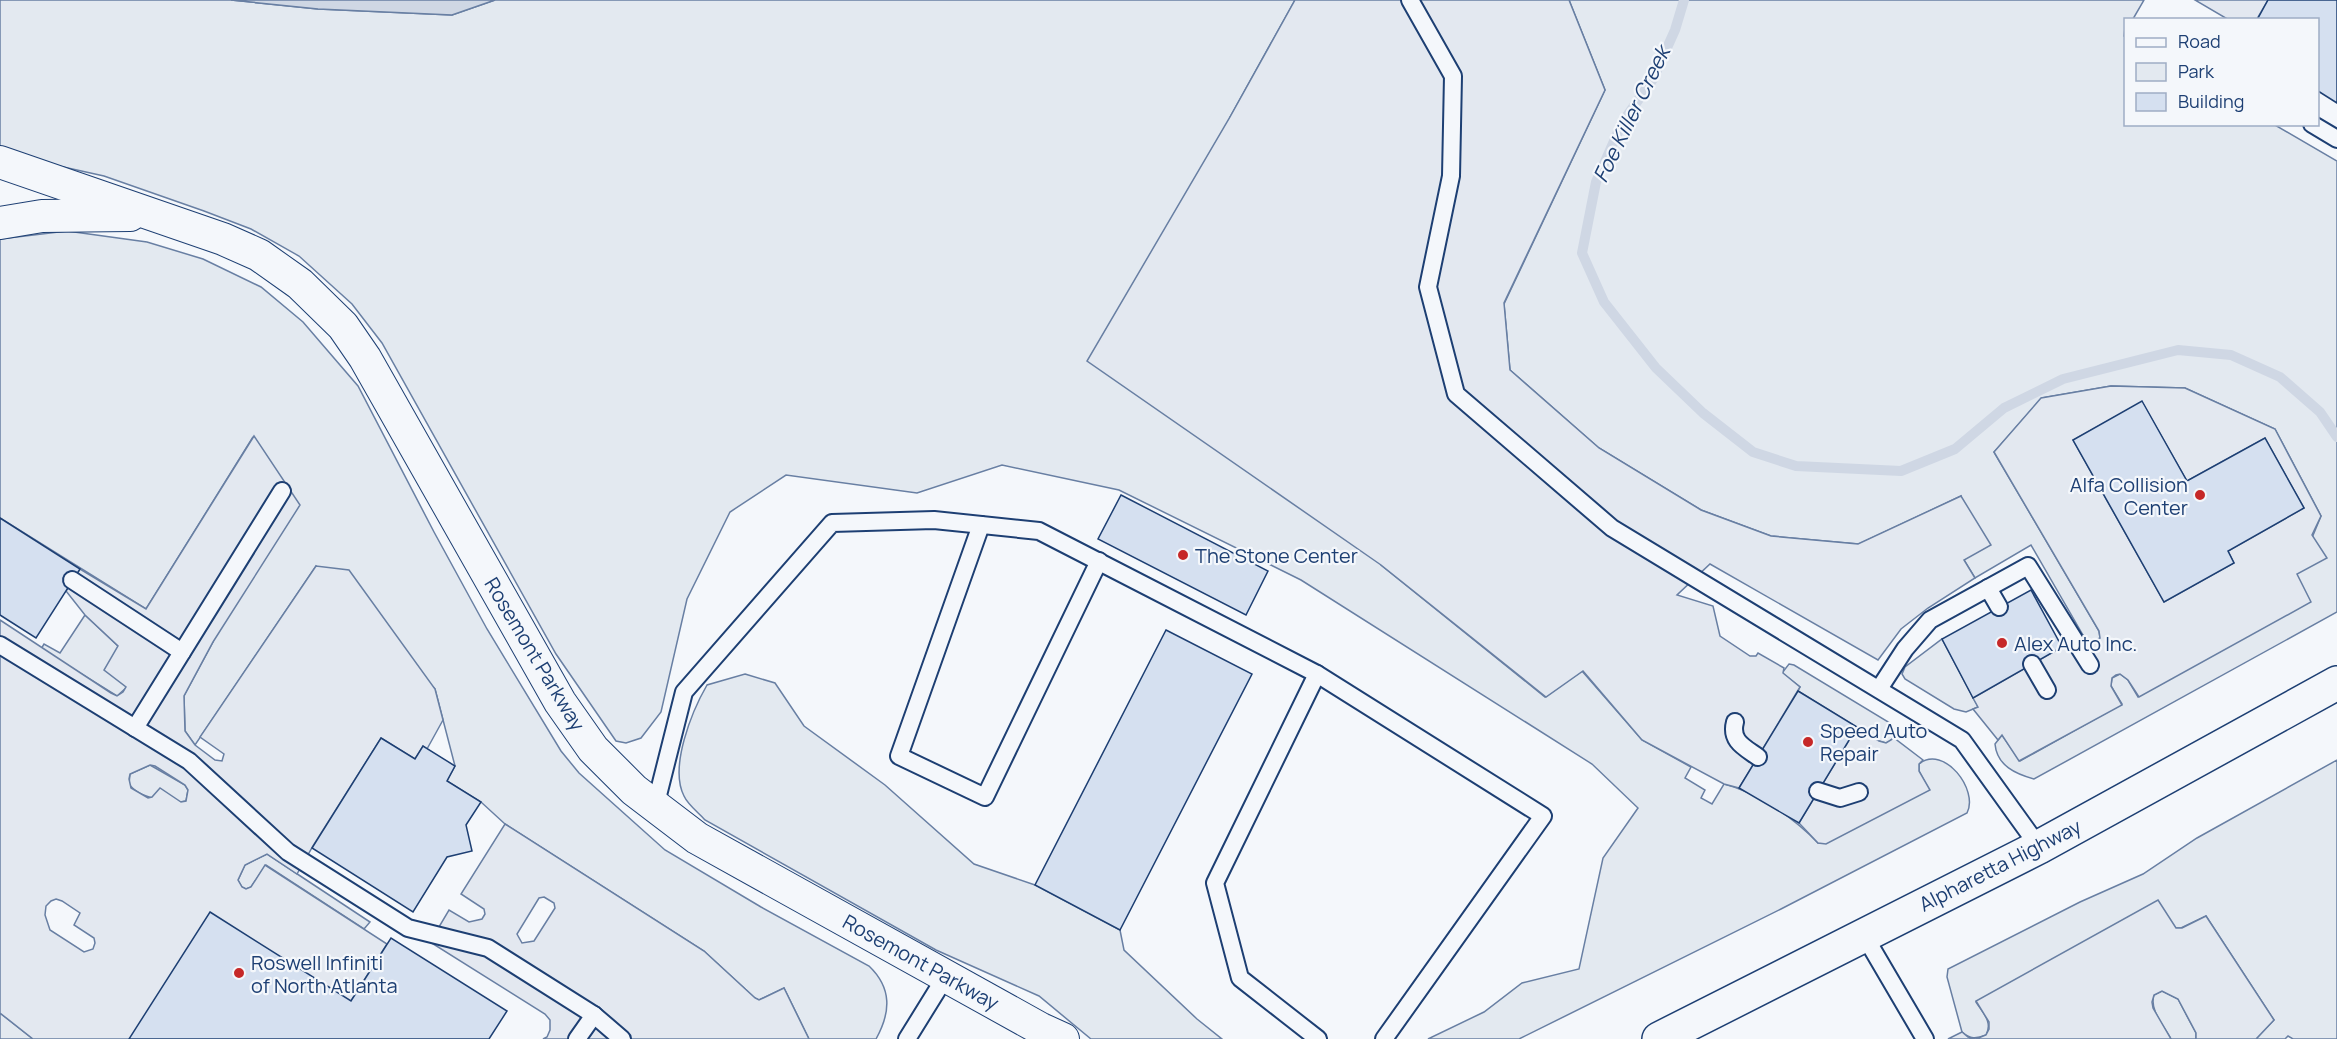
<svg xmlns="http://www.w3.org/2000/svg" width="2337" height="1039" font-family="Manrope,sans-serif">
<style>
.green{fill:#e3e9f0;stroke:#687fa3;stroke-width:1.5}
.parking{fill:#e3e8f0;stroke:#687fa3;stroke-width:1.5;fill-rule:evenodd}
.water{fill:#cfd7e4;stroke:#687fa3;stroke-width:1.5}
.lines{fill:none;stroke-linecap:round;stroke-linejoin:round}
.stream{stroke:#cfd7e4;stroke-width:10}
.building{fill:#d5e0f0;stroke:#1d3f73;stroke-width:1.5}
.service-casing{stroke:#1d3f73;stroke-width:20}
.minor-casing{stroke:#1d3f73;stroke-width:34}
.trunk-casing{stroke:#1d3f73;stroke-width:36}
.service{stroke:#f4f7fb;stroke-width:16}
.minor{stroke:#f4f7fb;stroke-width:32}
.trunk{stroke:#f4f7fb;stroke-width:33}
.poi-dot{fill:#c62828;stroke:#f4f7fb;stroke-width:2}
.labels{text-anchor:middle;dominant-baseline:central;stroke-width:4.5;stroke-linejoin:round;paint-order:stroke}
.poi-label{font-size:20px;fill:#1d3f73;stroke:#f4f7fb;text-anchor:start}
.street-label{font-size:20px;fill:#1d3f73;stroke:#f4f7fb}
.water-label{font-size:21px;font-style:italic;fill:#1d3f73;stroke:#f4f7fb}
</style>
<rect width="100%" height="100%" fill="#f4f7fb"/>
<!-- green -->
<g class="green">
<path d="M 0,0 L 231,0 L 318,9 L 452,15 L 495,0 L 1295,0 L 1230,117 L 1381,565 L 1545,697 L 1582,671 L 1642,740 L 1691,767 L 1685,778 L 1705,790 L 1701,798 L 1712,804 L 1724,784 C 1757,792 1795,819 1818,843 L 1929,790 L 1919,771 L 1919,764 C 1944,744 1979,790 1967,813 L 1781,909 L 1519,1039 L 1428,1039 L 1484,1012 L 1522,983 L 1579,969 L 1603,858 L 1638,808 L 1592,764 L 1301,580 L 1119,490 L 1002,465 L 917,493 L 786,475 L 730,512 L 687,599 L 661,712 L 641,738 L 626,743 L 616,741 L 556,654 L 382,343 L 352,304 L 299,256 L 251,229 L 204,211 L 104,176 L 0,153 Z"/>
<path d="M 1569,0 L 2144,0 L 2133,19 L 2126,20 L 2124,36 L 2126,37 L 2126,124 L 2275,125 L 2337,161 L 2337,612 L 2034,779 C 2016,774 1997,766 1995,744 L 2002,735 L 2020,761 L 2122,704 L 2111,686 L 2112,678 L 2120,674 L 2128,680 L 2138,697 L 2297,574 L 2321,516 L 2275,429 L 2185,388 L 2111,386 L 2042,398 L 1994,452 L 2099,631 L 2100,638 L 2095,641 L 2087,642 L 2031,545 L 1975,578 L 1964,560 L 1961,496 L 1859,544 L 1771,536 L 1701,510 L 1599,448 L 1510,370 L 1504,304 L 1605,90 Z"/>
<path d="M 67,231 L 147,242 L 203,259 L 261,287 L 303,322 L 358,386 L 434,532 L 487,629 L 561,751 L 579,773 L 665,850 L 761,907 L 869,966 C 892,988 891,1012 876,1039 L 809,1039 L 784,988 L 759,1000 L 755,998 L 704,951 L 505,824 L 481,802 L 447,781 L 455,766 L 435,689 L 316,566 L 195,745 L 185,731 L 184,696 L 213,642 L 253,437 L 146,609 L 0,518 L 0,239 Z"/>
<polygon points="85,615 118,646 127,687 117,696 41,649 44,644 60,653"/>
<polygon points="1942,639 1978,707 1966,712 1954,709 1905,679 1902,674 1905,667"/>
<path d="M 1789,664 L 1794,665 L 1890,723 C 1897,732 1897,738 1886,743 L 1879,741 L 1798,691 L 1800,687 L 1782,673 Z"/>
<path d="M 745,674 L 775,683 L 804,726 L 885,785 L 974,864 L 1035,885 L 1120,930 L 1124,950 L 1197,1019 L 1222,1039 L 1091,1039 L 1039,996 L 936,950 L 705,820 C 699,813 688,805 684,796 C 669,767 692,711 707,685 Z"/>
<path d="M 2337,760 L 2337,1039 L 2293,1039 L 2288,1036 L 2285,1039 L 2256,1039 L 2274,1020 L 2206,916 L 2181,928 L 2176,928 L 1976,1002 C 1983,1013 1993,1022 1986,1035 C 1976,1039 1970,1039 1962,1032 L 1947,977 L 1948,969 L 2080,902 L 2143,874 L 2197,838 Z"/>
<path d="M 150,765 L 185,785 L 188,790 L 186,801 C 171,804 138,798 129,784 L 130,774 Z"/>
<polygon points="267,854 370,922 364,929 266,865 251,887 246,889 242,887 238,880 245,865"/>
<path d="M 2162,991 L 2178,999 L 2196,1033 L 2196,1039 L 2171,1039 C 2164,1026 2149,1010 2154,995 Z"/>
<polygon points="0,1013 33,1039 0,1039"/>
</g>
<!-- parking -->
<g class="parking">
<polygon points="1295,0 1569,0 1605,90 1504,303 1510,370 1599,448 1701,510 1771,536 1858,544 1961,496 1991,545 1964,560 1975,578 1928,608 1901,629 1878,660 1710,564 1677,595 1713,606 1720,636 1750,656 1756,656 1758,653 1784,668 1783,673 1800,687 1739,788 1724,784 1642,740 1583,671 1546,697 1381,565 1087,361 1230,117"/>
<polygon points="2195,0 2268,0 2257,19 2229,20"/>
<path d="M 2111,386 L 2185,388 L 2275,429 L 2321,516 L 2312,535 L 2327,558 L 2297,574 L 2311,602 L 2139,697 L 2128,680 L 2120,674 L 2116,675 L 2112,678 L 2111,686 L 2122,705 L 2019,761 L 2002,735 L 1998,740 L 1973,709 L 1978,707 L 1973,698 L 2083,635 L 2087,642 L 2095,641 L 2100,638 L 2099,631 L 1994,452 L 2041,398 ZM 2142,402 L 2187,481 L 2265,438 L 2304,508 L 2228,551 L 2234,563 L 2164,602 L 2073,440 Z"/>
<path d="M 254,436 L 300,505 L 213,642 L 184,696 L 185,731 L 195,745 L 215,760 L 222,761 L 224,754 L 200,737 L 316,566 L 349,570 L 435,689 L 443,720 L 427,749 L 423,746 L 415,759 L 381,738 L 313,846 L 297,874 L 267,854 L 245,865 L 238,880 L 242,887 L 246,889 L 251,887 L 265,865 L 387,944 L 351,1001 L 129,1039 L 33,1039 L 0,1013 L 0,620 L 111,693 L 117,696 L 123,692 L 126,687 L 104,670 L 118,646 L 85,615 L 66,591 L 80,569 L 146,609 ZM 150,765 L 155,766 L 185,785 L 188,790 L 186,801 L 181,802 L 160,788 L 152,797 L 148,798 L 131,788 L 129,779 L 130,774 ZM 56,899 L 62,901 L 80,913 L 74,925 L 94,938 L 95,943 L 93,949 L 84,952 L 50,930 L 45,915 L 46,906 L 51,901 Z"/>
<polygon points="1857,727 1879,741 1886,743 1894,738 1923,760 1919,764 1919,771 1930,790 1826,844 1818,843 1799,823"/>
<path d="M 505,824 L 704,951 L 755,998 L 759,1000 L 784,988 L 809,1039 L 543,1039 L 547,1037 L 550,1030 L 550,1020 L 545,1014 L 430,942 L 449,910 L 469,922 L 482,919 L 485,914 L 484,909 L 461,894 ZM 544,897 L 554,903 L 555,908 L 534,941 L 522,943 L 517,934 L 539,898 Z"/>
<polygon points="2158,900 2176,928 2182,928 2206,916 2274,1020 2256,1039 2196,1039 2196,1033 2178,999 2162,991 2154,995 2152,1002 2153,1008 2171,1039 1948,1039 1962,1032 1968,1037 1976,1039 1986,1035 1989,1029 1989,1022 1976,1001"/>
</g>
<!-- water -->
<polygon class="water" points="231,0 495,0 452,15 318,9"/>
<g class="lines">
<!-- stream -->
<polyline class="stream" points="1684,0 1675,30 1653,79 1622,123 1596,182 1582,253 1604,302 1656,368 1703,413 1753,452 1796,466 1901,471 1955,449 2004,408 2063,379 2178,350 2231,355 2280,377 2320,412 2337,437"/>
</g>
<!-- building -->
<g class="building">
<polygon points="2268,0 2337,0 2337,103 2318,91 2318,20 2257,20"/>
<polygon points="2142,401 2187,481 2265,438 2304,508 2228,551 2234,563 2164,602 2073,440"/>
<polygon points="1121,495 1268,571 1246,615 1098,539"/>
<polygon points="0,518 80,569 36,638 0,615"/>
<polygon points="2031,590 2062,647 1973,698 1942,639"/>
<polygon points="1166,630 1252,674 1120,930 1035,885"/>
<polygon points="1798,691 1857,727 1799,823 1739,788"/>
<polygon points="381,738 415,759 423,746 455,766 447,781 481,802 466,825 472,851 447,857 413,912 312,848"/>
<polygon points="210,912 351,1001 391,938 507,1011 489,1039 129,1039"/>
</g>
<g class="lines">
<!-- service casing -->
<g class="service-casing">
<g id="service">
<polyline points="1410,0 1453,76 1451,176 1428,287 1456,394 1612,528 1962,740 2039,847"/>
<polyline points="2312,124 2337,139"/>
<polyline points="981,525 899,756 985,797 1099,561"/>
<polyline points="72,580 182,652"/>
<polyline points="1988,588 1999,607"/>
<polyline points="0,645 189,761 288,852 408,928 488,948 594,1015 622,1039"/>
<polyline points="2032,664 2047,690"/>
<polyline points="1879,689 1905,649 1930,620 2028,566 2090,665"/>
<path d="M 1735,722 C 1730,741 1744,747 1758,757"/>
<polyline points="135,728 282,491"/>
<polyline points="1818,791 1840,798 1859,792"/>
<polyline points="655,807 684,692 832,523 934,520 1039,531 1317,674"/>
<polyline points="1864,935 1925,1039"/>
<polyline points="577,1039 594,1015"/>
<polyline points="907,1039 946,976"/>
<polyline points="1318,1039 1240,978 1215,883 1317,674 1543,816 1384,1039"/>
</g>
</g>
<!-- minor casing -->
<g class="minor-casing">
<g id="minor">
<polyline points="0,162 223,239 259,255 300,284 343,326 365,358 560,702 593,749 634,790 697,838 1041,1029 1063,1039"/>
<polyline points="0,223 42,216 130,215"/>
</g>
</g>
<!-- trunk casing -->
<g class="trunk-casing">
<polyline id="trunk" points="1659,1039 2039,847 2337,683"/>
</g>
<!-- service -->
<use href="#service" class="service"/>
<!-- minor -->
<use href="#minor" class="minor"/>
<!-- trunk -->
<use href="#trunk" class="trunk"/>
</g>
<!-- markers -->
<g class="poi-dot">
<circle cx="2200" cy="495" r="6"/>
<circle cx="1183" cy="555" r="6"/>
<circle cx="2002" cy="643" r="6"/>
<circle cx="1808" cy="742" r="6"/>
<circle cx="239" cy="973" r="6"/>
</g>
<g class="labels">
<!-- poi labels -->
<g class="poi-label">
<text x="2188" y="484" text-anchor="end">Alfa Collision<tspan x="2188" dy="23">Center</tspan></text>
<text x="1195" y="555">The Stone Center</text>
<text x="2014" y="643">Alex Auto Inc.</text>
<text x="1820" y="730">Speed Auto<tspan x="1820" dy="23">Repair</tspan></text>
<text x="251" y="962">Roswell Infiniti<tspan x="251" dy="23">of North Atlanta</tspan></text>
</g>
<!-- street labels -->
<g class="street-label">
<text transform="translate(535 654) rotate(59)">Rosemont Parkway</text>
<text transform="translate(2000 865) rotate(-27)">Alpharetta Highway</text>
<text transform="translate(921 962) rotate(29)">Rosemont Parkway</text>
</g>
<!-- water labels -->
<g class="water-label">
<text transform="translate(1631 114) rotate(-64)">Foe Killer Creek</text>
</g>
</g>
<!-- legend -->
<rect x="2124" y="18" width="195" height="108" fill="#f4f7fb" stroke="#9eadc5" stroke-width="1.5"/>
<rect x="2136" y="38" width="30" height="9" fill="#f4f7fb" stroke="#9eadc5" stroke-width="1.5"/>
<text x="2178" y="48" font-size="18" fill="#1d3f73">Road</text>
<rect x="2136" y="63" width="30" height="18" fill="#e3e9f0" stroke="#9eadc5" stroke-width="1.5"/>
<text x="2178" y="78" font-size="18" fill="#1d3f73">Park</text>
<rect x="2136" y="93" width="30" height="18" fill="#d5e0f0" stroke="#9eadc5" stroke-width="1.5"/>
<text x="2178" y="108" font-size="18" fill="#1d3f73">Building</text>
</svg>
